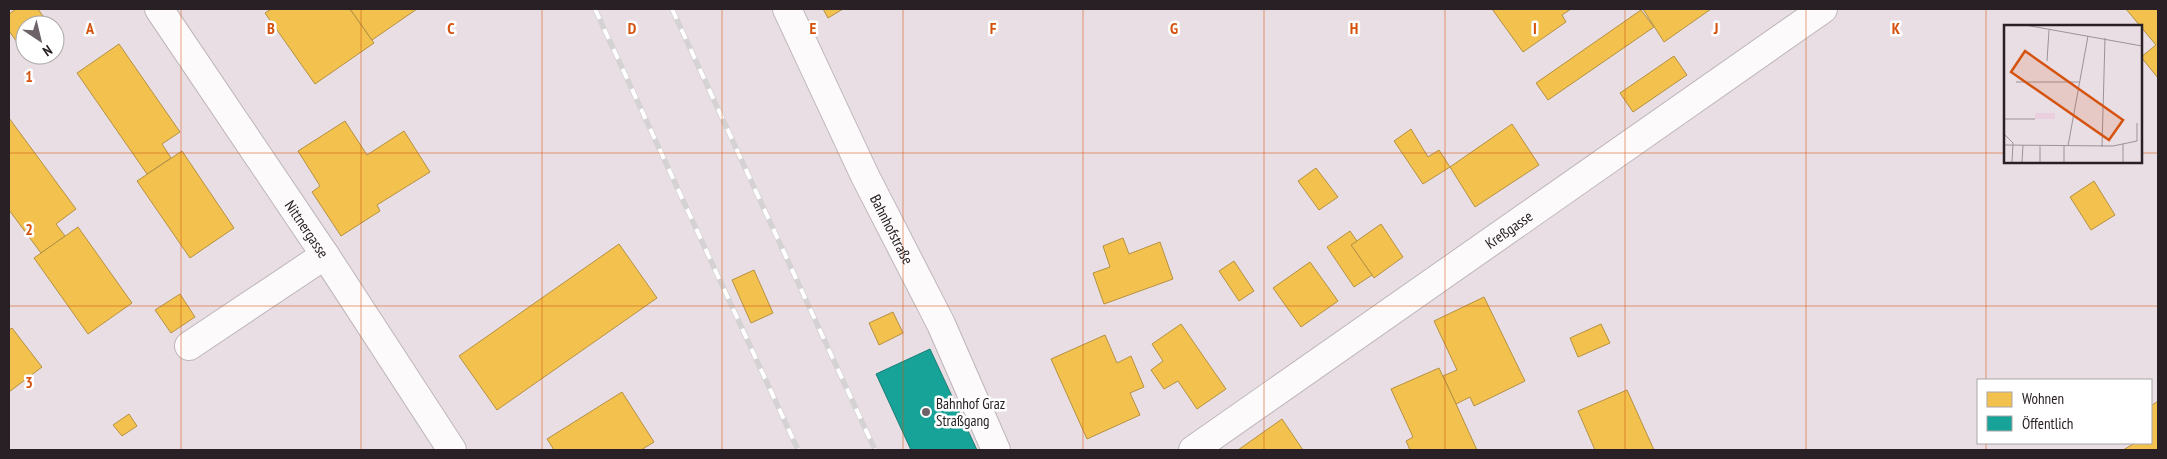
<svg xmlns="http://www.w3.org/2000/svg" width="2167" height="459" font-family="'PT Sans Narrow',sans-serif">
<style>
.homes{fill:#f2c14e;stroke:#b59142}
.public{fill:#17a398;stroke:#1c7c76}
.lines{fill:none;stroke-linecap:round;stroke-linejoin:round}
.minor-casing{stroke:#beb5ba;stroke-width:30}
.minor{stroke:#fcfafb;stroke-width:28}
.rail-casing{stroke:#d5d2d4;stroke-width:5.5}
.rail{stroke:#fff;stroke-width:4;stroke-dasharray:11;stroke-linecap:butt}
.grid{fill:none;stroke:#d5530e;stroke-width:1;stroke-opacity:0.55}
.poi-dot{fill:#6c6268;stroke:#fff;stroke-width:2}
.labels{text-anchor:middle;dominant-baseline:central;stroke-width:5;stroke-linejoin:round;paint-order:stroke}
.street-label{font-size:15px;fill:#282025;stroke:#fff}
.poi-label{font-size:15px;fill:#282025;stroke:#fff;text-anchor:start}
.inset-road{fill:none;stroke:#9c9298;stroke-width:1}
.view{fill:#d5530e;fill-opacity:0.15;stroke:#d5530e;stroke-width:2.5}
.inset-edge{fill:none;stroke:#282025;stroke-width:2.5}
.grid-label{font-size:16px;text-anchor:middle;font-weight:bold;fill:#d5530e;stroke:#fff;stroke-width:5;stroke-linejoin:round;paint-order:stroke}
</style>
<rect width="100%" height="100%" fill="#e9dee4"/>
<!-- homes -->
<g class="homes">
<polygon points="16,9 38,9 49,25 25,25 25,53 9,31 9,14"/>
<polygon points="271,9 350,9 374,43 315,84 265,13"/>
<polygon points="350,9 417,9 372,40"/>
<polygon points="823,9 843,9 828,18"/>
<polygon points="1492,9 1571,9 1562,15 1566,22 1523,52"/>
<polygon points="1643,9 1711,9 1664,42"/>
<polygon points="2126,9 2158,9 2158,78 2141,57 2156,45"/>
<polygon points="1641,10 1654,27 1548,100 1536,83"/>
<polygon points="119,44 180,132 162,144 171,158 147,174 77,73"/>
<polygon points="1674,56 1687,75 1633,112 1620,93"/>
<polygon points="9,118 76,209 56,224 65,236 41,253 9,210"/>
<polygon points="345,121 367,155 404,131 430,172 377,205 380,211 341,236 312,192 320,186 298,151"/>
<polygon points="1512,124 1539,165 1475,207 1450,167"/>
<polygon points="1411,129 1428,157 1439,150 1450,167 1423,184 1394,141"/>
<polygon points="182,151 234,228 190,258 137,181"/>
<polygon points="1316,168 1338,197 1319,210 1298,181"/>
<polygon points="2094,181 2115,215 2091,230 2070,197"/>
<polygon points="1381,224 1403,257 1374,278 1351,245"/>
<polygon points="78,227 132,303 88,334 34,258"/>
<polygon points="1350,231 1357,241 1351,245 1372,275 1354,287 1327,247"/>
<polygon points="1123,238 1129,254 1160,242 1173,279 1104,304 1093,273 1110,267 1103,246"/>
<polygon points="619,244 657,298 497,410 459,356"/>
<polygon points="1234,261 1254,291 1239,301 1219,271"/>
<polygon points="1310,262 1338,301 1301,327 1273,288"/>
<polygon points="754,270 773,313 751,323 732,280"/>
<polygon points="180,294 195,317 171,333 155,310"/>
<polygon points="1484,297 1525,381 1474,406 1470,397 1456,404 1443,376 1457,370 1434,321"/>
<polygon points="893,312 903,333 879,345 869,323"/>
<polygon points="1181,324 1226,389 1197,409 1178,381 1164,389 1151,370 1163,361 1152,344"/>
<polygon points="1601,324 1610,343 1578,357 1570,338"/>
<polygon points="12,328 42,367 9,392 9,330"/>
<polygon points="1105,335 1117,363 1131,356 1144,387 1130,393 1140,415 1087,439 1051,359"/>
<polygon points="1439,368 1456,404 1477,450 1410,450 1406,441 1413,437 1391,389"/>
<polygon points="1627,390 1654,450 1595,450 1578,411"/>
<polygon points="622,392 654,442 641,450 554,450 547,439"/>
<polygon points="2158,401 2158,450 2123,450 2135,443 2151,443 2151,406"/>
<polygon points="129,414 137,426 122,436 113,425"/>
<polygon points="1282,419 1303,450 1238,450"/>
</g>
<!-- public -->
<polygon class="public" points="930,349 977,450 911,450 876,374"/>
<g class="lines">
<!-- minor casing -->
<g class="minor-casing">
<g id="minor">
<path id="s1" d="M 159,9 L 325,255 L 452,450"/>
<path id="s2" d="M 787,9 L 865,176 L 941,324 L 996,450"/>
<polyline points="189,346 325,255"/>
<path id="s3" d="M 1193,450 L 1823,9"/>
</g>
</g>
<!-- minor -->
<use href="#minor" class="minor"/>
<!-- rail casing -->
<g class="rail-casing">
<g id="rail">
<polyline points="595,9 798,450"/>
<polyline points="672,9 875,450"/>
</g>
</g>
<!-- rail -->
<use href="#rail" class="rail"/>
</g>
<!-- grid -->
<path class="grid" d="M 181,9 L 181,450M 361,9 L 361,450M 542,9 L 542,450M 722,9 L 722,450M 903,9 L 903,450M 1083,9 L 1083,450M 1264,9 L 1264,450M 1445,9 L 1445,450M 1625,9 L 1625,450M 1806,9 L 1806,450M 1986,9 L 1986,380M 9,153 L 2006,153M 2141,153 L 2158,153M 9,306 L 2158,306M 1986,443 L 1986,450"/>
<!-- markers -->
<circle class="poi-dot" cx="926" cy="412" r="5"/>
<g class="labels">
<!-- street labels -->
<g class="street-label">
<text stroke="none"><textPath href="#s1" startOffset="265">Nittnergasse</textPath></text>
<text stroke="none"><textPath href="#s2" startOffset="244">Bahnhofstraße</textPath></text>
<text stroke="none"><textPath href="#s3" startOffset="385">Kreßgasse</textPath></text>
</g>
<!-- poi labels -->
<g class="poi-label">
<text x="936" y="403">Bahnhof Graz<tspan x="936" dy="17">Straßgang</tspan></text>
</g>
</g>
<!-- overview -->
<g transform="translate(2004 25)">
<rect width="138" height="138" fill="#e9dee4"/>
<path d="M 31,88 L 51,88 L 51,94 L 31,94 Z" fill="#eacfde"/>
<path class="inset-road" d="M 21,0 L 138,21M 43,36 L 45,5M 12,57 L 75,57M 0,94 L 31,94M 0,109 L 9,118 L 8,137M 119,119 L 119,137M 0,120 L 109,121 L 133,116 L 133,98M 36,121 L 36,137M 64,121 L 84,11M 98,122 L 101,13M 18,137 L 19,120M 60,137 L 60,121"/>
<path class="view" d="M 21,26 L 119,95 L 105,115 L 7,47 Z"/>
<rect width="138" height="138" class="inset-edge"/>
</g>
<g class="grid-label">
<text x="90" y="34">A</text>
<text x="271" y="34">B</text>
<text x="451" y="34">C</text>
<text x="632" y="34">D</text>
<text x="813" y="34">E</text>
<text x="993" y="34">F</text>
<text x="1174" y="34">G</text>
<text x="1354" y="34">H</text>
<text x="1535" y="34">I</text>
<text x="1716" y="34">J</text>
<text x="1896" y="34">K</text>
<text x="29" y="82">1</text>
<text x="29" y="235">2</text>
<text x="29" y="388">3</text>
</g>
<!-- border -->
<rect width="2167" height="459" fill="none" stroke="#282025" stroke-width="20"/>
<!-- legend -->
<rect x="1977" y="379" width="175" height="65" fill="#ffffff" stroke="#a9a6a8"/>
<rect x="1987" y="392" width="25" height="15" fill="#f2c14e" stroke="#a9a6a8"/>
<text x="2022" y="404" font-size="15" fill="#282025">Wohnen</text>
<rect x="1987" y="416" width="25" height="15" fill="#17a398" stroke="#a9a6a8"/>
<text x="2022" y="429" font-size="15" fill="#282025">Öffentlich</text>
<!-- north arrow -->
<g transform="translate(40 40) rotate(145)"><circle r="24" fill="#ffffff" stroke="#a9a6a8"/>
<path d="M0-4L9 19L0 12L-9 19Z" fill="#6c6268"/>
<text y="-8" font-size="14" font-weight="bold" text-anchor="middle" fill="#282025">N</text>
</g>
</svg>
